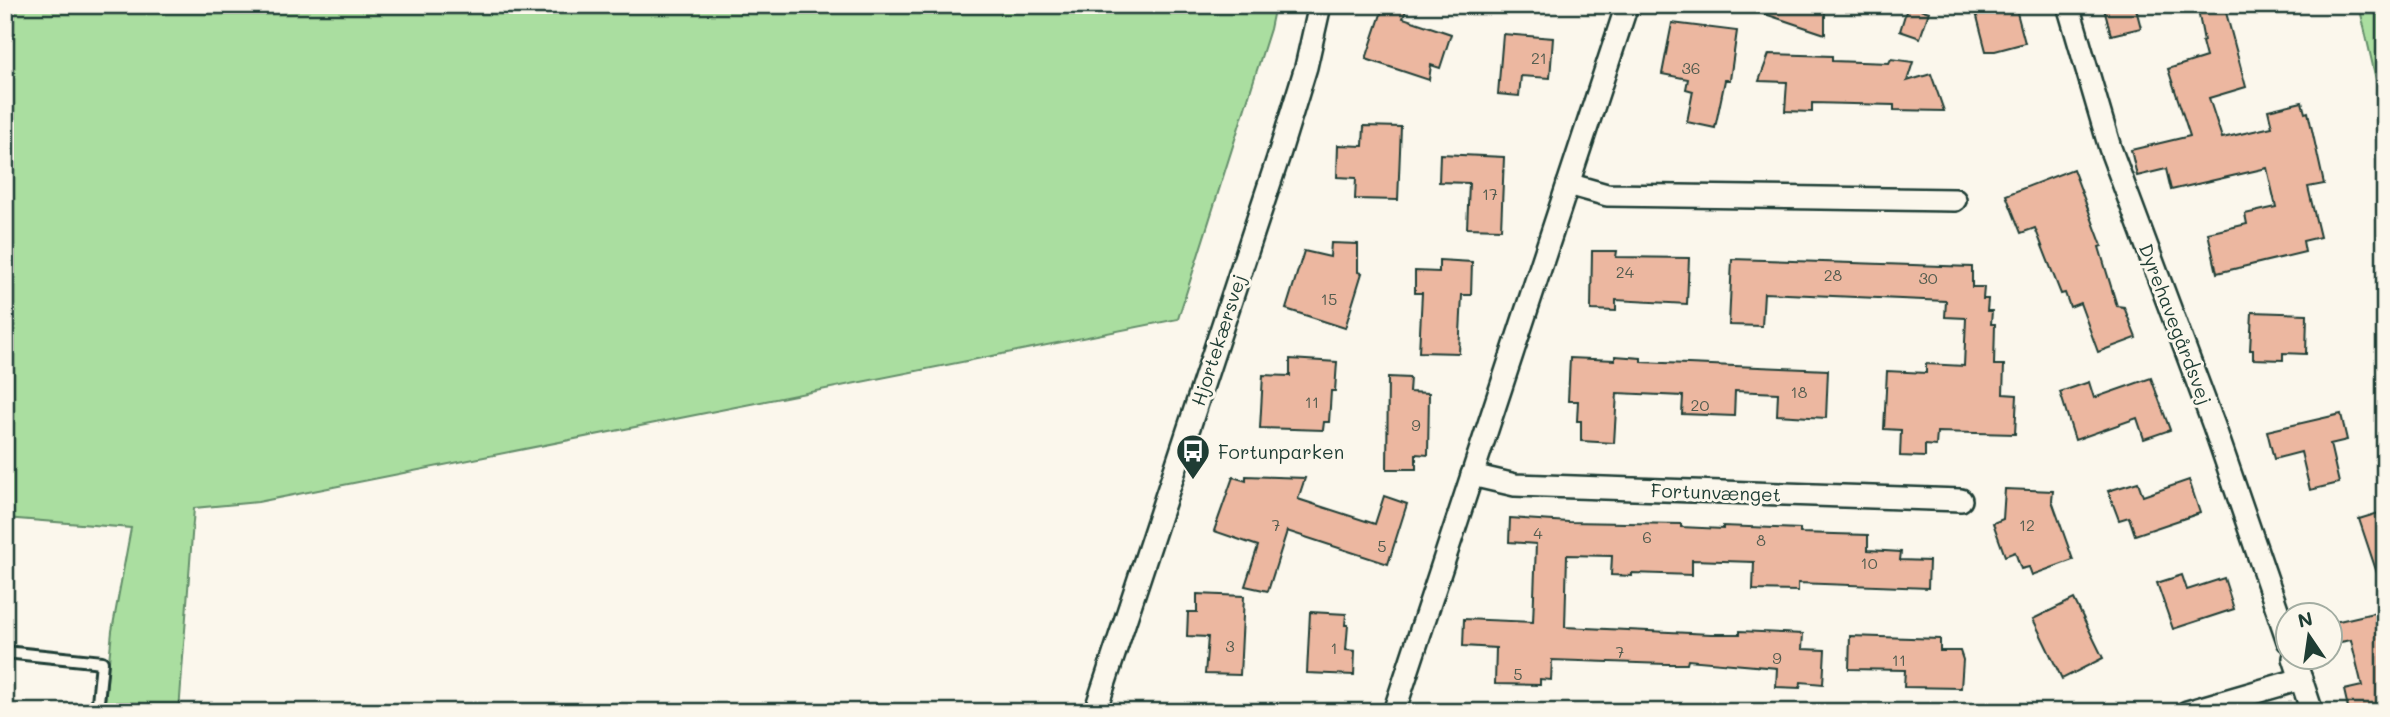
<svg xmlns="http://www.w3.org/2000/svg" width="2390" height="717" font-family="Mali,sans-serif">
<style>
.green{fill:#aadea0;stroke:#648e6a;stroke-width:2}
.building{fill:#ecb7a0;stroke:#1f3d34;stroke-width:2}
.lines{fill:none;stroke-linecap:round;stroke-linejoin:round}
.lane-casing{stroke:#1f3d34;stroke-width:16}
.street-casing{stroke:#1f3d34;stroke-width:26}
.lane{stroke:#fbf7ec;stroke-width:10}
.street{stroke:#fbf7ec;stroke-width:21}
.labels{text-anchor:middle;dominant-baseline:central;stroke-width:6;stroke-linejoin:round;paint-order:stroke}
.number-label{font-size:16px;fill:#525c4f}
.street-label{font-size:19px;fill:#1f3d34;stroke:#fbf7ec}
.poi-label{font-size:19px;fill:#1f3d34;stroke:#fbf7ec;text-anchor:start}
</style>
<rect width="100%" height="100%" fill="#fbf7ec"/>
<filter id="ink" filterUnits="userSpaceOnUse"><feTurbulence type="fractalNoise" baseFrequency=".0143" numOctaves="2"/><feDisplacementMap in="SourceGraphic" scale="14" xChannelSelector="R" yChannelSelector="G"/><feConvolveMatrix kernelMatrix="1 2 1 2 8 2 1 2 1" color-interpolation-filters="sRGB"/></filter>
<g filter="url(#ink)">
<!-- green -->
<g class="green">
<polygon points="5,5 1275,5 1270,29 1178,319 258,502 194,508 179,712 104,712 112,631 131,528 5,518"/>
<polygon points="2359,5 2385,5 2385,119"/>
</g>
<!-- building -->
<g class="building">
<polygon points="1384,5 1408,5 1403,18 1451,34 1440,68 1431,65 1429,80 1366,59"/>
<polygon points="1751,5 1825,5 1825,34 1750,9"/>
<polygon points="1908,5 1929,12 1920,38 1900,31"/>
<polygon points="1974,5 2015,5 2025,43 1995,51 1986,51"/>
<polygon points="2103,5 2135,5 2141,28 2111,35"/>
<polygon points="2197,5 2224,5 2246,87 2209,98 2222,138 2272,127 2268,110 2302,102 2305,113 2308,112 2324,184 2308,187 2320,237 2303,241 2305,252 2217,273 2208,233 2247,224 2245,214 2276,207 2267,168 2171,190 2166,169 2137,176 2131,150 2190,136 2168,69 2206,57 2202,42 2204,41"/>
<polygon points="1672,23 1737,31 1730,80 1725,80 1715,128 1687,122 1693,91 1686,89 1688,79 1662,74"/>
<polygon points="1503,34 1553,38 1550,78 1521,76 1519,96 1498,94"/>
<polygon points="1769,54 1832,56 1832,61 1889,63 1891,59 1913,62 1907,81 1931,74 1944,111 1894,110 1894,105 1812,103 1812,112 1785,111 1787,82 1759,81"/>
<polygon points="1364,126 1401,127 1398,200 1355,199 1356,178 1337,177 1338,145 1363,146"/>
<polygon points="1440,154 1504,157 1501,229 1467,228 1469,183 1439,182"/>
<polygon points="2073,169 2102,246 2099,247 2117,306 2124,307 2136,338 2098,352 2080,303 2070,307 2065,293 2061,294 2035,228 2021,233 2006,195"/>
<polygon points="1331,243 1358,244 1358,272 1362,273 1345,328 1286,309 1304,251 1330,257"/>
<polygon points="1592,251 1617,251 1616,257 1689,258 1687,304 1616,300 1616,311 1591,310"/>
<polygon points="1732,259 1972,267 1972,287 1984,287 1983,299 1988,299 1987,311 1992,311 1991,324 1995,324 1994,365 2004,365 2003,394 2017,395 2015,434 1937,432 1936,446 1925,445 1925,457 1900,456 1901,430 1884,429 1887,371 1926,373 1926,364 1964,366 1966,318 1945,317 1946,301 1764,293 1762,326 1729,325"/>
<polygon points="1439,260 1472,262 1471,295 1462,295 1459,353 1419,352 1422,293 1415,293 1415,271 1439,272"/>
<polygon points="2252,312 2307,314 2306,354 2283,353 2283,360 2253,359 2253,350 2250,350"/>
<polygon points="1615,356 1641,358 1641,362 1828,370 1826,418 1777,415 1778,393 1735,391 1734,416 1682,414 1683,396 1617,393 1614,443 1581,441 1581,421 1577,421 1578,401 1568,401 1570,358 1615,360"/>
<polygon points="1290,359 1337,362 1335,391 1331,391 1329,422 1324,422 1323,430 1260,428 1263,375 1290,376"/>
<polygon points="1388,377 1410,378 1409,392 1429,393 1428,455 1416,454 1416,469 1387,469"/>
<polygon points="2151,378 2170,430 2144,439 2137,418 2075,440 2060,392 2089,382 2094,398"/>
<polygon points="2341,414 2347,440 2330,444 2339,483 2310,490 2301,452 2274,459 2267,431"/>
<polygon points="1246,476 1305,478 1298,499 1375,524 1384,496 1407,504 1388,564 1287,531 1268,591 1245,586 1258,546 1214,531 1233,477 1246,481"/>
<polygon points="2189,480 2200,513 2135,535 2129,517 2119,520 2108,491 2138,482 2143,496"/>
<polygon points="2005,489 2053,491 2052,501 2073,560 2032,575 2029,567 2021,569 2015,552 2005,556 1993,523 2003,519"/>
<polygon points="2385,511 2385,584 2381,585 2359,519"/>
<polygon points="1510,518 1569,522 1681,524 1681,527 1723,529 1723,526 1800,529 1800,533 1868,535 1868,550 1901,552 1900,560 1929,561 1928,588 1798,583 1798,591 1753,590 1754,562 1692,560 1692,575 1632,573 1632,576 1611,575 1612,556 1567,555 1565,627 1711,634 1740,634 1740,631 1803,634 1802,649 1825,650 1823,684 1801,682 1800,688 1776,687 1777,668 1688,660 1687,664 1666,664 1552,660 1551,680 1540,679 1540,685 1495,684 1496,648 1463,646 1464,619 1533,622 1536,544 1509,542"/>
<polygon points="2182,575 2187,590 2224,578 2234,609 2173,629 2157,583"/>
<polygon points="1197,594 1244,596 1240,675 1205,674 1208,637 1187,636 1188,612 1197,612"/>
<polygon points="2074,599 2103,658 2062,679 2033,619"/>
<polygon points="1310,612 1346,614 1345,625 1348,625 1346,650 1355,651 1354,675 1307,673"/>
<polygon points="2378,612 2381,625 2385,624 2385,712 2349,712 2344,690 2362,686 2351,640 2330,644 2330,623"/>
<polygon points="1850,636 1940,639 1940,651 1960,651 1963,660 1961,688 1904,687 1905,670 1849,669"/>
</g>
<g class="lines">
<!-- lane casing -->
<g class="lane-casing">
<polyline id="lane" points="5,652 102,662 97,712"/>
</g>
<!-- street casing -->
<g class="street-casing">
<g id="street">
<polyline points="2068,5 2110,148 2214,426 2288,641"/>
<polyline points="1568,184 1607,195 1955,200"/>
<polyline points="1472,475 1515,485 1961,500"/>
<polyline points="2294,658 2312,712"/>
<polyline points="1095,712 1278,158 1306,67 1320,5"/>
<polyline points="1394,712 1627,5"/>
<polyline points="2187,712 2301,679"/>
</g>
</g>
<!-- lane -->
<use href="#lane" class="lane"/>
<!-- street -->
<use href="#street" class="street"/>
</g>
</g>
<!-- icons -->
<defs>
<g id="bus-pin" transform="scale(1.75)"><path d="M0 17L-7.5 6A9.5 9.5 0 1 1 7.5 6Z" fill="#1f3d34" stroke="#fbf7ec"/><path d="M-5-6H5V4H4V6H2V4H-2V6H-4V4H-5ZM-3.5-4V0h7V-4ZM-3.5 1.2v1.5H-2V1.2ZM2 1.2v1.5H3.5V1.2Z" fill="#fff"/></g>
</defs>
<g fill-rule="evenodd">
<use href="#bus-pin" x="1193" y="451"/>
</g>
<g class="labels">
<!-- number labels -->
<g class="number-label">
<text x="1539" y="57">21</text>
<text x="1691" y="67">36</text>
<text x="1490" y="193">17</text>
<text x="1625" y="271">24</text>
<text x="1833" y="274">28</text>
<text x="1928" y="277">30</text>
<text x="1329" y="298">15</text>
<text x="1799" y="391">18</text>
<text x="1312" y="401">11</text>
<text x="1700" y="404">20</text>
<text x="1416" y="424">9</text>
<text x="1276" y="524">7</text>
<text x="2027" y="524">12</text>
<text x="1538" y="532">4</text>
<text x="1647" y="536">6</text>
<text x="1761" y="539">8</text>
<text x="1382" y="545">5</text>
<text x="1869" y="562">10</text>
<text x="1230" y="645">3</text>
<text x="1334" y="647">1</text>
<text x="1620" y="651">7</text>
<text x="1777" y="657">9</text>
<text x="1899" y="659">11</text>
<text x="1518" y="673">5</text>
</g>
<!-- street labels -->
<g class="street-label">
<text transform="translate(2176 324) rotate(69)">Dyrehavegårdsvej</text>
<text transform="translate(1218 340) rotate(-72)">Hjortekærsvej</text>
<text transform="translate(1716 492) rotate(2)">Fortunvænget</text>
</g>
<!-- poi labels -->
<g class="poi-label">
<text x="1218" y="451">Fortunparken</text>
</g>
</g>
<!-- margin -->
<rect width="2390" height="717" fill="none" stroke="#fbf7ec" stroke-width="28"/>
<rect x="14" y="14" width="2362" height="689" fill="none" stroke="#1f3d34" stroke-width="2.5" filter="url(#ink)"/>
<!-- north arrow -->
<g transform="translate(2309 636) rotate(347)"><circle r="33" fill="#fbf7ec" stroke="#a3ada2" stroke-width="2"/>
<path d="M0-5L12 26L0 18L-12 26Z" fill="#1f3d34"/>
<text y="-10" font-size="19" font-weight="bold" text-anchor="middle" fill="#1f3d34">N</text>
</g>
</svg>
